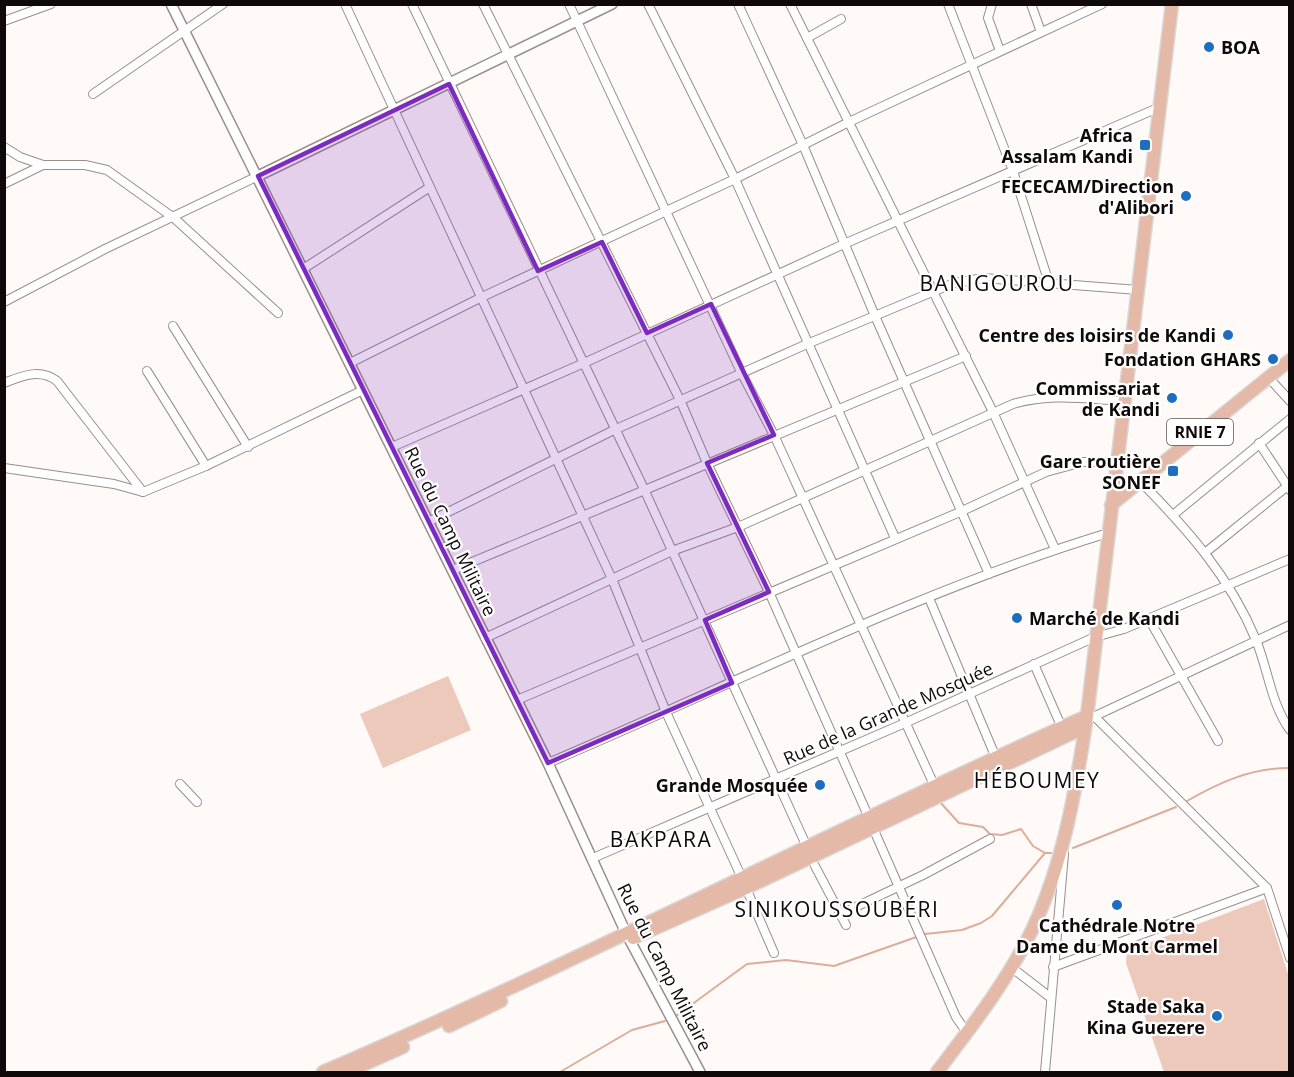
<svg xmlns="http://www.w3.org/2000/svg" width="1294" height="1077" font-family="'Open Sans',sans-serif">
<style>
.green{fill:#edc9bc}
.lines{fill:none;stroke-linecap:round;stroke-linejoin:round}
.stream{stroke:#dcad9a;stroke-width:2}
.minor-casing{stroke:#9b8e89;stroke-width:10}
.tertiary-casing{stroke:#9b8e89;stroke-width:12}
.primary-casing{stroke:#d9d8d8;stroke-width:15}
.minor{stroke:#fff;stroke-width:8}
.tertiary{stroke:#fff;stroke-width:9}
.primary{stroke:#e5b9a7;stroke-width:12}
.marked{fill:#7b2cbf;fill-opacity:0.2;stroke:#7b2cbf;stroke-width:4.5;stroke-linejoin:round}
.poi-dot{fill:#1f6ebd;stroke:#fff;stroke-width:2}
.labels{text-anchor:middle;dominant-baseline:central;stroke-width:4.5;stroke-linejoin:round;paint-order:stroke}
.shield{fill:#fff;stroke:#575453;stroke-width:1.5}
.shield-label{font-size:16px;font-weight:bold;fill:#0f0a09}
.poi-label{font-size:18px;font-weight:bold;fill:#0f0a09;stroke:#fff;text-anchor:end}
.street-label{font-size:18px;fill:#0f0a09;stroke:#fff}
.quarter-label{font-size:21px;letter-spacing:1.5px;fill:#0f0a09;stroke:#fff}
</style>
<rect width="100%" height="100%" fill="#fff9f7"/>
<!-- green -->
<g class="green">
<polygon points="448,676 471,730 383,768 360,714"/>
<polygon points="1264,899 1289,977 1289,1072 1164,1072 1126,963 1127,951"/>
</g>
<g class="lines">
<!-- stream -->
<g class="stream">
<polyline points="939,801 959,823 983,827 990,834 1002,835 1021,829 1033,846 1045,853"/>
<path d="M 1187,801 C 1220,782 1251,768 1290,768"/>
<polyline points="1073,848 1176,807"/>
<polyline points="676,1016 747,964 786,960 834,966 925,934 962,930 981,923 992,916 1045,853 1051,853"/>
<polyline points="560,1072 632,1030 665,1021"/>
</g>
<!-- minor casing -->
<g class="minor-casing">
<g id="minor">
<polyline points="345,4 612,579 666,712 741,876"/>
<polyline points="412,4 644,489 807,847"/>
<polyline points="483,4 681,402 707,463 769,592 869,818"/>
<polyline points="569,4 742,374 774,435 935,787"/>
<polyline points="648,4 735,179 895,538"/>
<polyline points="738,4 803,145 875,316 989,574"/>
<polyline points="790,4 993,412 1055,549"/>
<polyline points="948,4 1013,171 1049,283"/>
<polyline points="992,4 988,18 1000,51"/>
<polyline points="1031,4 1041,32"/>
<polyline points="4,21 51,4"/>
<polyline points="807,38 841,19"/>
<polyline points="93,94 223,4"/>
<polyline points="4,147 20,157 43,165 85,165 107,170 174,218 278,313"/>
<polyline points="4,184 43,165"/>
<polyline points="303,269 430,187"/>
<polyline points="4,302 105,249 258,176"/>
<polyline points="173,326 248,447"/>
<polyline points="350,363 482,297 735,179 849,122 1102,4"/>
<polyline points="147,371 206,466"/>
<polyline points="1268,377 1290,401"/>
<path d="M 4,383 C 22,376 40,368 57,381 L 143,492 L 206,466 L 363,390"/>
<polyline points="1259,443 1290,490"/>
<polyline points="392,447 584,363 844,244 1160,107"/>
<polyline points="4,468 114,484 143,492"/>
<path d="M 1141,482 C 1188,530 1230,577 1256,640 C 1268,669 1271,704 1290,730"/>
<polyline points="1173,515 1290,419"/>
<polyline points="430,521 614,430 807,344 954,283 984,278 1138,290"/>
<polyline points="1206,552 1290,484"/>
<polyline points="453,570 966,356"/>
<polyline points="929,598 996,758"/>
<polyline points="1149,619 1218,741"/>
<path d="M 485,638 L 672,551 L 738,527 L 1013,404 C 1050,393 1086,399 1124,401"/>
<polyline points="1034,664 1062,728"/>
<polyline points="517,700 960,512 1046,472 1083,462 1116,462"/>
<polyline points="1093,717 1290,625"/>
<polyline points="1096,718 1267,888 1290,958"/>
<path d="M 548,763 C 734,684 915,592 1108,533"/>
<polyline points="180,784 197,802"/>
<polyline points="873,828 956,1017 967,1033"/>
<polyline points="593,858 905,723 1095,637 1124,629 1290,559"/>
<polyline points="815,866 846,925"/>
<polyline points="746,888 774,953"/>
<polyline points="841,914 923,875 990,839"/>
<polyline points="1011,967 1051,998"/>
<polyline points="1053,967 1267,888"/>
<polyline points="1045,1072 1064,854"/>
</g>
</g>
<!-- tertiary casing -->
<g class="tertiary-casing">
<g id="tertiary">
<polyline points="171,4 548,763 626,933 700,1072"/>
<polyline points="258,176 612,4"/>
</g>
</g>
<!-- primary casing -->
<g class="primary-casing">
<g id="primary">
<polyline points="1111,505 1290,360"/>
<polyline points="633,938 746,888 1085,727"/>
<polyline points="449,1026 501,1001"/>
<path d="M 323,1072 C 581,961 830,831 1087,716"/>
<polyline points="347,1072 403,1047"/>
<path d="M 937,1072 C 972,1026 1008,980 1033,928 C 1064,861 1076,789 1087,716 L 1172,4"/>
</g>
</g>
<!-- minor -->
<use href="#minor" class="minor"/>
<!-- tertiary -->
<use href="#tertiary" class="tertiary"/>
<!-- primary -->
<use href="#primary" class="primary"/>
</g>
<!-- marked area -->
<path class="marked" d="M 449,84 L 538,271 L 602,242 L 647,333 L 711,304 L 774,435 L 707,463 L 769,592 L 705,620 L 732,683 L 548,763 L 258,176 Z"/>
<!-- markers -->
<g class="poi-dot">
<circle cx="1209" cy="47" r="6"/>
<rect x="1139" y="139" width="12" height="12" rx="3"/>
<circle cx="1186" cy="196" r="6"/>
<circle cx="1228" cy="335" r="6"/>
<circle cx="1273" cy="359" r="6"/>
<circle cx="1172" cy="398" r="6"/>
<rect x="1167" y="465" width="12" height="12" rx="3"/>
<circle cx="1017" cy="618" r="6"/>
<circle cx="820" cy="785" r="6"/>
<circle cx="1117" cy="905" r="6"/>
<circle cx="1217" cy="1016" r="6"/>
</g>
<g class="labels">
<!-- shield labels -->
<rect class="shield" x="1167" y="419" width="66" height="26" rx="4.5"/>
<g class="shield-label">
<text x="1200" y="432">RNIE 7</text>
</g>
<!-- poi labels -->
<g class="poi-label">
<text x="1221" y="47" text-anchor="start">BOA</text>
<text x="1133" y="135">Africa<tspan x="1133" dy="21">Assalam Kandi</tspan></text>
<text x="1174" y="186">FECECAM/Direction<tspan x="1174" dy="21">d'Alibori</tspan></text>
<text x="1216" y="335">Centre des loisirs de Kandi</text>
<text x="1261" y="359">Fondation GHARS</text>
<text x="1160" y="388">Commissariat<tspan x="1160" dy="21">de Kandi</tspan></text>
<text x="1161" y="461">Gare routière<tspan x="1161" dy="21">SONEF</tspan></text>
<text x="1029" y="618" text-anchor="start">Marché de Kandi</text>
<text x="808" y="785">Grande Mosquée</text>
<text x="1117" y="925" text-anchor="middle">Cathédrale Notre<tspan x="1117" dy="21">Dame du Mont Carmel</tspan></text>
<text x="1205" y="1006">Stade Saka<tspan x="1205" dy="21">Kina Guezere</tspan></text>
</g>
<!-- street labels -->
<g class="street-label">
<text transform="translate(451 531) rotate(64)">Rue du Camp Militaire</text>
<text transform="translate(888 713) rotate(-24)">Rue de la Grande Mosquée</text>
<text transform="translate(665 967) rotate(63)">Rue du Camp Militaire</text>
</g>
<!-- quarter labels -->
<g class="quarter-label">
<text x="997" y="283">BANIGOUROU</text>
<text x="1037" y="780">HÉBOUMEY</text>
<text x="661" y="839">BAKPARA</text>
<text x="837" y="909">SINIKOUSSOUBÉRI</text>
</g>
</g>
<!-- border -->
<rect width="1294" height="1077" fill="none" stroke="#0f0a09" stroke-width="12"/>
</svg>
